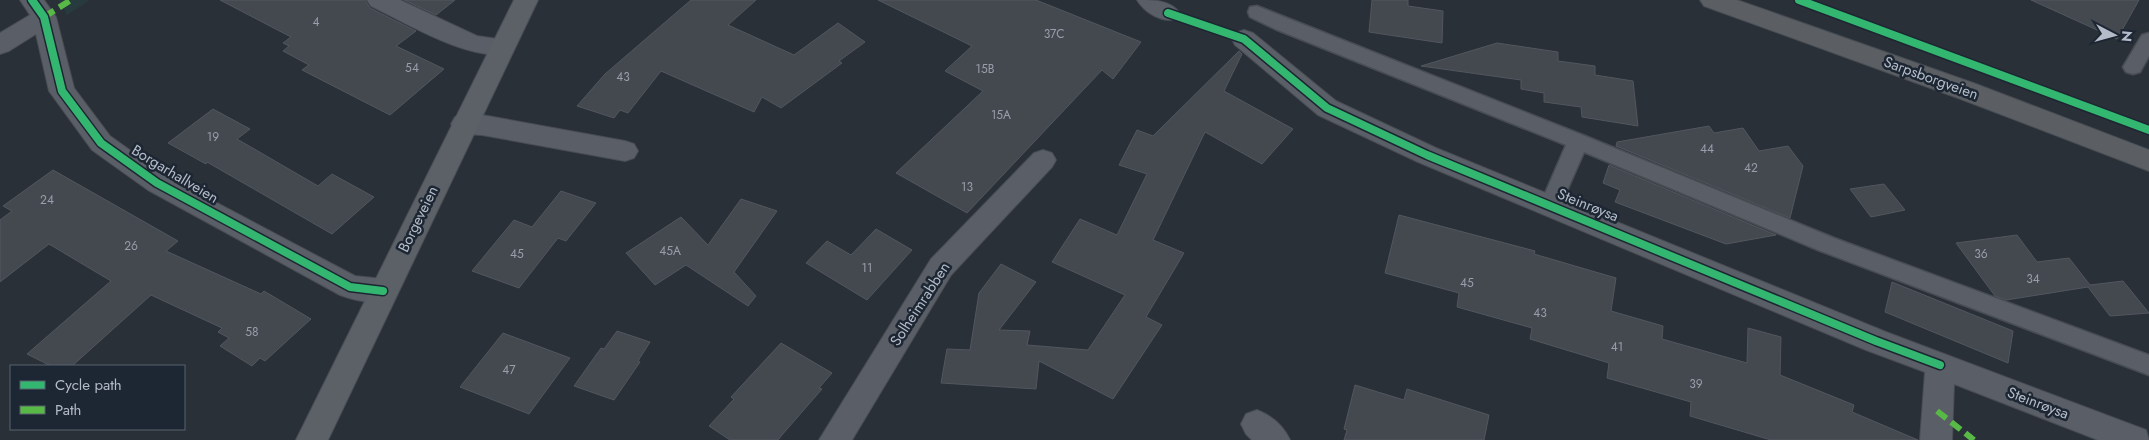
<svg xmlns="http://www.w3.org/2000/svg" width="2149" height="440" font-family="Jost,sans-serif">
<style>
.green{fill:#273a3e}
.building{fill:#444950;stroke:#52575f}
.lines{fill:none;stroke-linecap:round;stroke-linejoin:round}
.service-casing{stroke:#484c53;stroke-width:3}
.minor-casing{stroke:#484c53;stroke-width:2}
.primary-casing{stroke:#484c55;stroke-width:2}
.trunk-casing{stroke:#474c53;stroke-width:2}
.service{fill:#5a5e66;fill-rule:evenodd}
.minor{fill:#5a5e66;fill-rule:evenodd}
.primary{fill:#5c6168;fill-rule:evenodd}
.trunk{fill:#5b5f64;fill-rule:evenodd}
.quiet{stroke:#58b947;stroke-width:6;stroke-dasharray:12 6;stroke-linecap:butt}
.cycleway-casing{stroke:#1d2633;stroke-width:11}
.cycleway{stroke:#33b770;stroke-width:8}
.labels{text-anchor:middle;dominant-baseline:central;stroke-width:5;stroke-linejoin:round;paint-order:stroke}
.number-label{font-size:12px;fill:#989fab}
.street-label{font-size:15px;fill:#b4bcc9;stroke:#1d2633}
</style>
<rect width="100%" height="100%" fill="#2a3038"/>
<!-- green -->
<polygon class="green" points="59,0 90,0 67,15"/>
<!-- building -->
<g class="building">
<polygon points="220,0 365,0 370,8 416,31 396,46 444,69 390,115 302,70 309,65 283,51 289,46 283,43 291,37"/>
<polygon points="404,0 455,0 436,15"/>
<polygon points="691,0 756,0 728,25 794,55 838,23 865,42 839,61 842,63 781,108 762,97 754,112 661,71 628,113 620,110 614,118 577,106 605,74"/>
<polygon points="878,0 1036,0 1141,42 1113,79 1102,70 967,213 896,173 983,91 945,71 972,46"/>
<polygon points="1372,0 1408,0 1408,6 1443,11 1442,43 1369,32"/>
<polygon points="2031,0 2139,0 2117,39"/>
<polygon points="1497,43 1558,52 1558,61 1595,66 1595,75 1633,81 1638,126 1582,117 1581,107 1544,102 1544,93 1521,89 1521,80 1421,66"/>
<polygon points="1239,51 1242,54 1224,91 1293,129 1262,164 1205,132 1153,240 1184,253 1146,317 1162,325 1113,399 1039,361 1036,389 941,383 947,349 970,350 979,293 1001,264 1036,282 999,330 1030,331 1027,345 1088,350 1125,295 1052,262 1080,219 1117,235 1147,174 1119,165 1137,130 1153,136"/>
<polygon points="213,109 250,129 237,139 318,186 332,174 374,197 332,234 207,162 206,164 168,143"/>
<polygon points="1709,126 1714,133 1743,128 1759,151 1788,146 1803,166 1790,218 1616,146 1617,142"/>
<polygon points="1609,165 1776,235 1726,244 1615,202 1620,190 1603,183"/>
<polygon points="53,170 178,241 166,251 261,294 264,291 311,319 265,361 260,358 252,366 220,346 229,338 218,332 222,328 151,295 72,366 51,366 27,354 111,281 49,244 0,282 0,220 12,211 3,206"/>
<polygon points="1884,184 1905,210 1871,217 1850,189"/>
<polygon points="561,191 596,203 566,241 558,238 519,288 472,271 514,220 532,227"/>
<polygon points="741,199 777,211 734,272 756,296 748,306 686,265 655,285 626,253 681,217 708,245"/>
<polygon points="1399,215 1535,251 1534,254 1616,278 1611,311 1663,326 1662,339 1747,363 1748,328 1781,337 1780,375 1854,405 1852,412 1918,440 1771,440 1690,416 1691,402 1607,378 1609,363 1530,339 1532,328 1457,307 1459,293 1385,273"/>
<polygon points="876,229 912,250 867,300 806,263 827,241 851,255"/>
<polygon points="2017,235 2037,262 2069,258 2090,285 2123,281 2149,313 2110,316 2088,287 2006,300 1995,296 1956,243"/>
<polygon points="1892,282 2013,331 2008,363 1885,312"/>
<polygon points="617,331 650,342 638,361 640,362 614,400 574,386 601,348 604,349"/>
<polygon points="503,333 570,358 529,414 460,387"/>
<polygon points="781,343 832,373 819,388 822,389 782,435 778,440 730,440 709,426 734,399 731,397"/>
<polygon points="1355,385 1404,400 1407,389 1489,415 1484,440 1344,440 1347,430 1344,429"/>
</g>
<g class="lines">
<!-- service casing -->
<g class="service-casing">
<g id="service">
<polygon points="1257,6 1585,136 1834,238 2149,355 2149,375 1818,250 1584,152 1558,211 1551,213 1544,211 1540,205 1566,145 1275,29 1250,17 1248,12 1250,7"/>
<polygon points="2149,33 2149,56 2140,72 2133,74 2126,72 2123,67 2142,35"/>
</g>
</g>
<!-- minor casing -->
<g class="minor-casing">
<g id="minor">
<path d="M 20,0 L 44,0 L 56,17 L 74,88 L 110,136 L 166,176 L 355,276 L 383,279 L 393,283 L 397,291 L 393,299 C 377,305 356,301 340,295 L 148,190 L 92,150 L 49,91 L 36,34 L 9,51 L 0,54 L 0,33 L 30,15 Z"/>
<path d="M 367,0 L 400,0 L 477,36 L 512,41 L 515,47 L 512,53 C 473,64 406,23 371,6 Z"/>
<path d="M 1137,0 C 1154,0 1170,0 1180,13 L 1176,19 C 1162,23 1145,13 1137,0 Z"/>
<polygon points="1244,30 1253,33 1336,101 1436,148 1886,332 2146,430 2149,440 2098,440 1954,384 1952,440 1920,440 1925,372 1866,350 1418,162 1318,115 1235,45 1232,39 1235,33"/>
<polygon points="464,114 482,115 625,141 634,144 638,151 634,158 625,161 482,135 464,134 455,131 451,124 455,117"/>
<polygon points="1043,150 1052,153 1056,160 1052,167 951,275 852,440 819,440 931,259 1034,153"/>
<path d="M 1257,410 C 1272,416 1283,425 1290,440 L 1252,440 L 1246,434 L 1241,424 L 1246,414 Z"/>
</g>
</g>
<!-- primary casing -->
<g class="primary-casing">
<polygon id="primary" points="514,0 538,0 328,440 296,440"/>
</g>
<!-- trunk casing -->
<g class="trunk-casing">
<polygon id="trunk" points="1700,0 1737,0 1976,84 2149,150 2149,171 1958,98 1704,6"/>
</g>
<!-- service -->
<use href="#service" class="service"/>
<!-- minor -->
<use href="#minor" class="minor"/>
<!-- primary -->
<use href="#primary" class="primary"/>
<!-- trunk -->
<use href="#trunk" class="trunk"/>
<!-- quiet -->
<g class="quiet">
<polyline points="44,17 71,0"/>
<polyline points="1937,411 1974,440"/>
</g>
<!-- cycleway casing -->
<g class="cycleway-casing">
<g id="cycleway">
<polyline points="32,0 44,17 62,91 101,143 157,183 350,287 383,291"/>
<polyline points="1799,0 2149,130"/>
<polyline points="1168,13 1244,39 1327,108 1427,155 1876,341 1940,365"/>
</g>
</g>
<!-- cycleway -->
<use href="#cycleway" class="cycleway"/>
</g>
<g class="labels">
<!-- number labels -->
<g class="number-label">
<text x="316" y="22">4</text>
<text x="1054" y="34">37C</text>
<text x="412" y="68">54</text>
<text x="985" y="69">15B</text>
<text x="623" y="77">43</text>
<text x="1001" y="115">15A</text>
<text x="213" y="137">19</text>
<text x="1707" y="149">44</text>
<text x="1751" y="168">42</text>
<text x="967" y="187">13</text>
<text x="47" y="200">24</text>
<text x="131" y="246">26</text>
<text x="670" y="251">45A</text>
<text x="517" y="254">45</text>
<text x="1981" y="254">36</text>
<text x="867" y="268">11</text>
<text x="2033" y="279">34</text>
<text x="1467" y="283">45</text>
<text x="1540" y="313">43</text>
<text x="252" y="332">58</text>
<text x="1617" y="347">41</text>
<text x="509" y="370">47</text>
<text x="1696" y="384">39</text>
</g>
<!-- street labels -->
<g class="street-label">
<text transform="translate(1931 78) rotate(20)">Sarpsborgveien</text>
<text transform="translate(175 174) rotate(31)">Borgarhallveien</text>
<text transform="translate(1588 205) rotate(22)">Steinrøysa</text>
<text transform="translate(418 219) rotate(-64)">Borgeveien</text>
<text transform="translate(920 304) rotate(-57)">Solheimrabben</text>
<text transform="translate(2038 403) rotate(21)">Steinrøysa</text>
</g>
</g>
<!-- legend -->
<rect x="10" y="365" width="175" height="65" fill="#1d2633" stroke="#59626f"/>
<rect x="20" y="381" width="25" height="8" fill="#33b770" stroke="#59626f"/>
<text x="55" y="390" font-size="15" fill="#b4bcc9">Cycle path</text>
<rect x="20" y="406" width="25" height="8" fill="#58b947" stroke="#59626f"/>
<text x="55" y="415" font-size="15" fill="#b4bcc9">Path</text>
<!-- north arrow -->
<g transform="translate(2114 35) rotate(96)" stroke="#1d2633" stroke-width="4" paint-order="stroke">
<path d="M0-4L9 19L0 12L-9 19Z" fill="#b4bcc9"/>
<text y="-8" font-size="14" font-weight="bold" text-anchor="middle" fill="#b4bcc9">N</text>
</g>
</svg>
